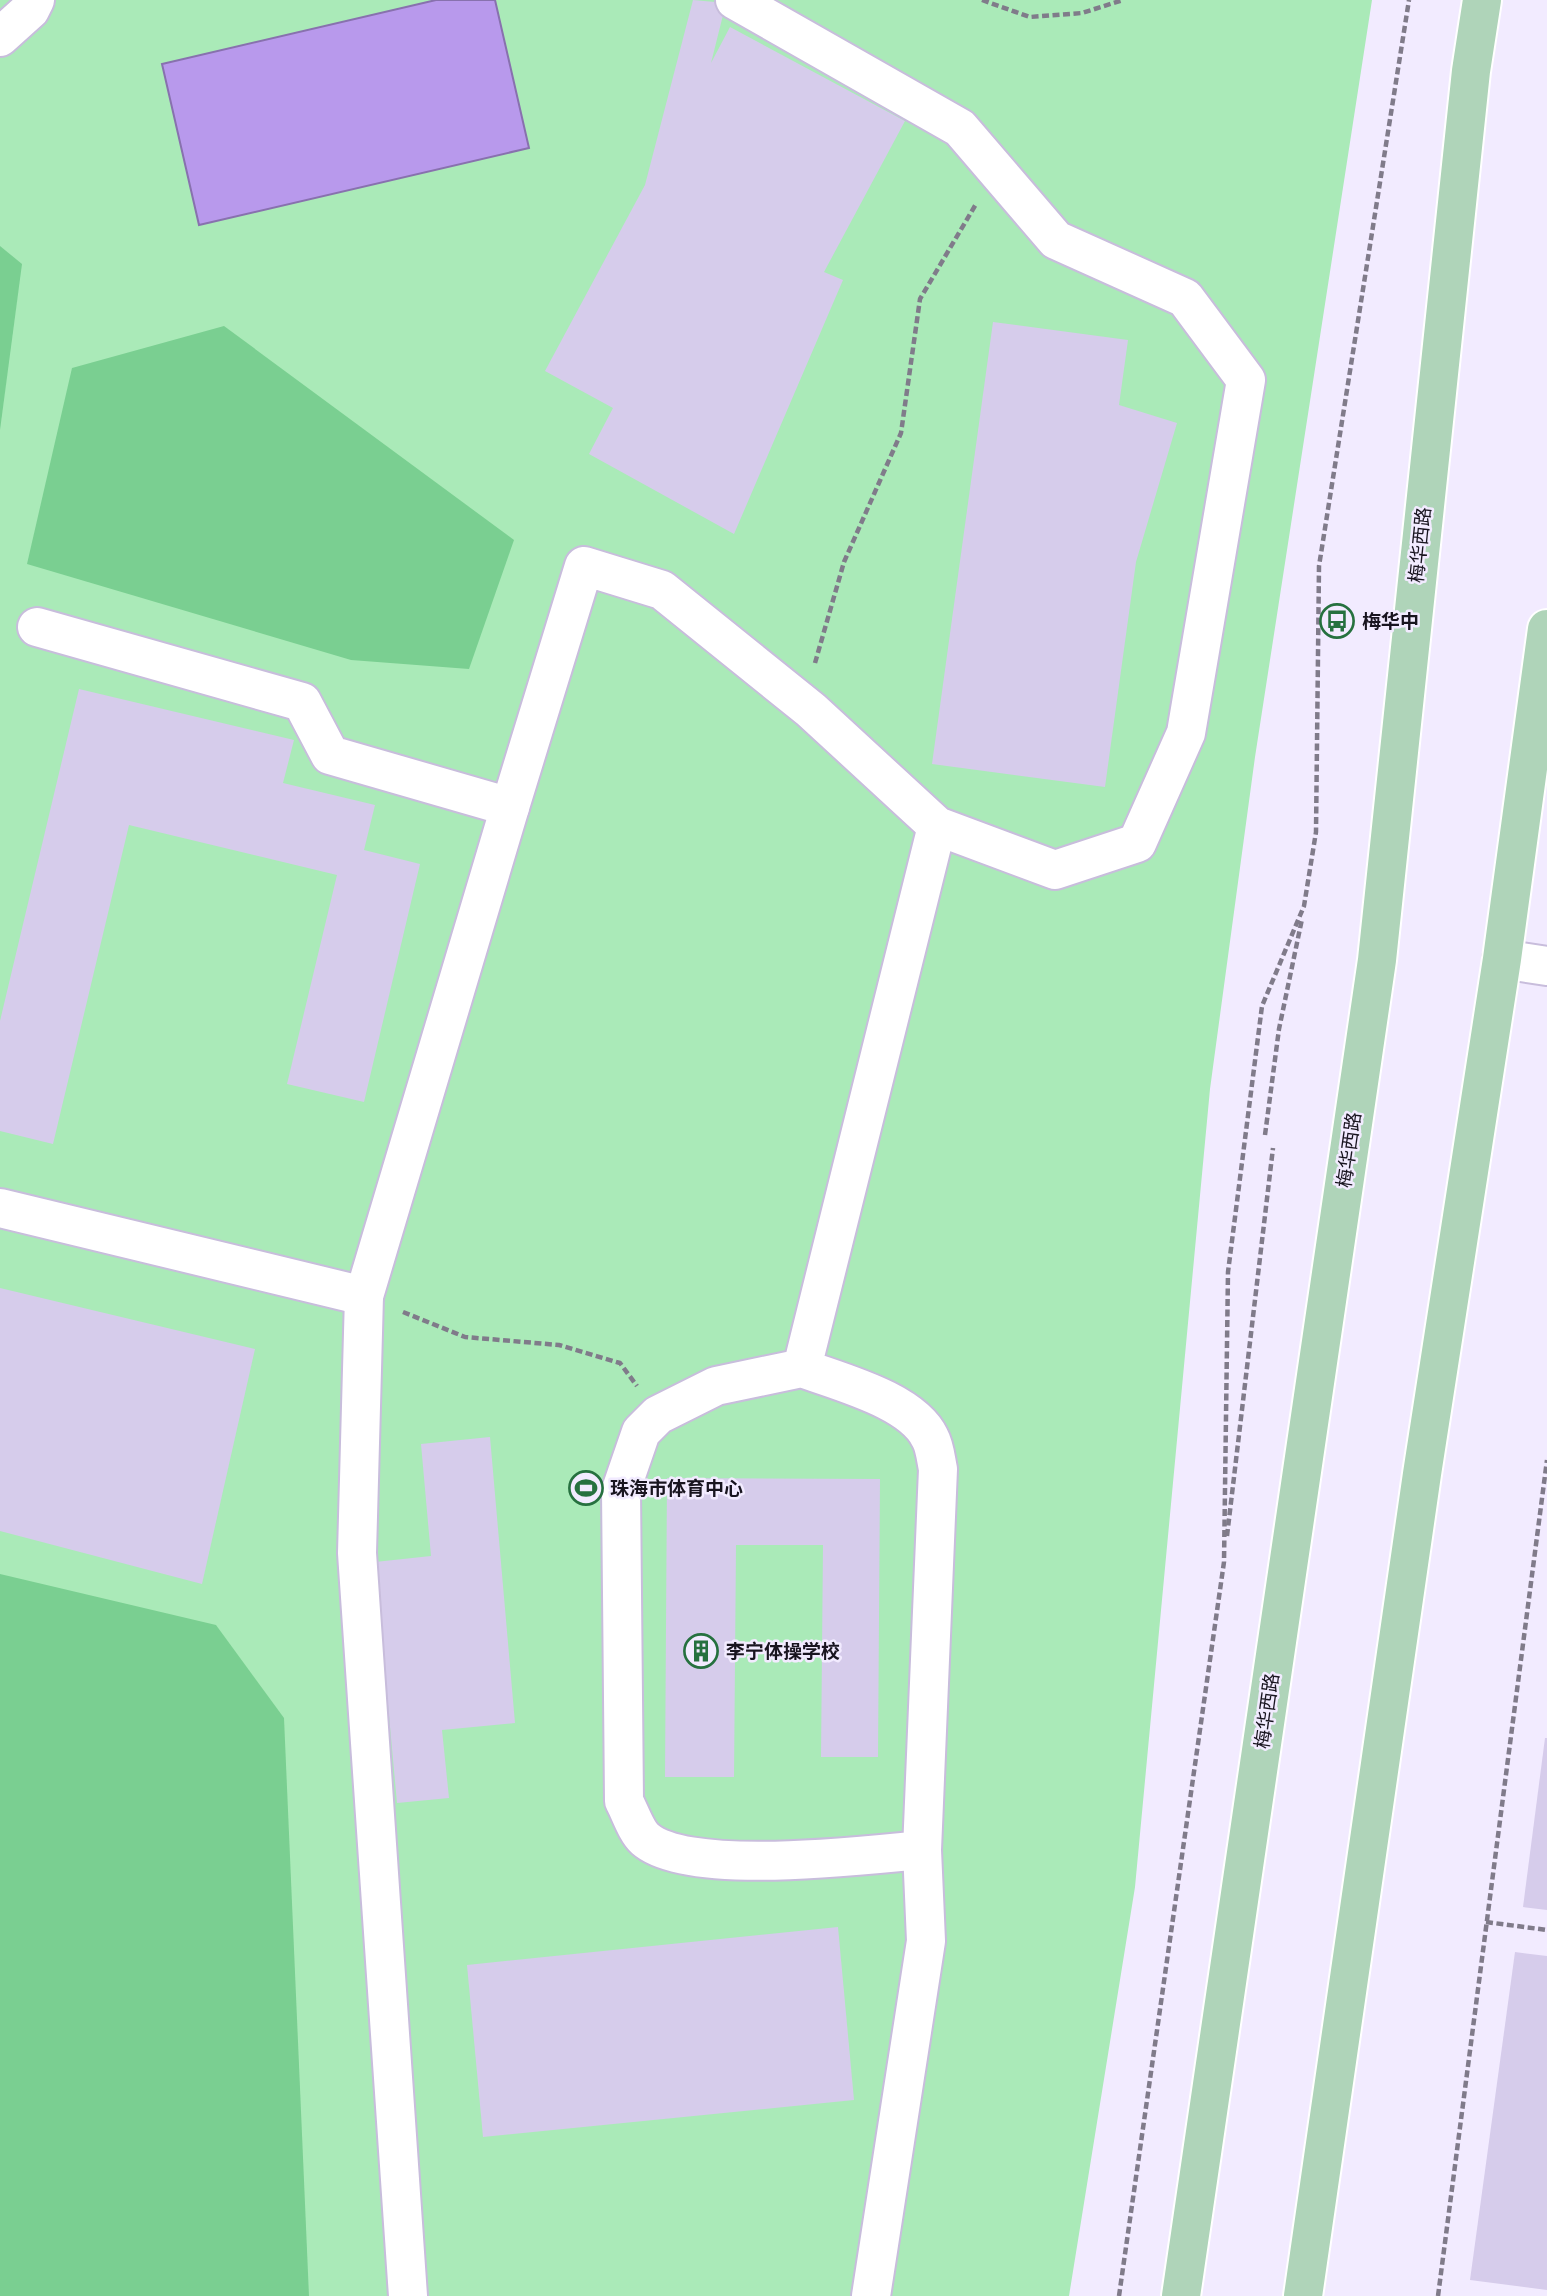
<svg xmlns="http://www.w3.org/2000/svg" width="1547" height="2296" font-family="Arial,'Noto Sans SC',sans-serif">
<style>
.green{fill:#aaeab8}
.forest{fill:#7acf91}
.water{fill:#b899ec;stroke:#8871ae;stroke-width:2}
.building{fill:#d6cceb}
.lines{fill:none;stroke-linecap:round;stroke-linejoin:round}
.minor-casing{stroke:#c8bddc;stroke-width:42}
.major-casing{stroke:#fff;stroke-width:42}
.path{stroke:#807b8a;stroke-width:4.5;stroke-dasharray:7 3.5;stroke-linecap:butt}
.minor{stroke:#fff;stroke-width:38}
.major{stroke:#afd4b9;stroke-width:38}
.labels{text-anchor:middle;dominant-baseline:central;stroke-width:5;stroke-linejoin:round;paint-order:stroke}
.street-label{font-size:19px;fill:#18141f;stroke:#f2ebff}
.poi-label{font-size:19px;font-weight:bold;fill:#18141f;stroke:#f2ebff;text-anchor:start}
</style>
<rect width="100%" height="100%" fill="#f2ebff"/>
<!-- green -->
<polygon class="green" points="0,0 1372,0 1255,757 1210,1089 1135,1887 1069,2296 0,2296"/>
<!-- forest -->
<g class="forest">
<polygon points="0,246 22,264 0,430"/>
<polygon points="224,326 514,540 469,669 351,660 27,564 72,368"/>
<polygon points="0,1574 216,1625 284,1718 309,2296 0,2296"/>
</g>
<!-- water -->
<polygon class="water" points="436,0 495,0 529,148 199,225 162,64"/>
<!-- building -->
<g class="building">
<polygon points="693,0 726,3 711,63 730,27 905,121 824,272 843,280 734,534 589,454 613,408 545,371 645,185"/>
<polygon points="993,322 1128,340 1119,405 1177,423 1136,562 1105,787 932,764"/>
<polygon points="79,689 294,740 283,783 375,805 364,850 420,864 364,1102 287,1084 337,875 129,825 53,1144 0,1131 0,1021"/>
<polygon points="0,1288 255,1349 202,1584 0,1531"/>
<polygon points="490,1437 515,1723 442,1730 449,1798 397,1803 375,1562 431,1556 421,1444"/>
<polygon points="667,1478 880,1479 878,1757 821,1757 823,1545 736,1545 734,1777 665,1777"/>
<polygon points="1545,1738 1547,1738 1547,1910 1523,1907"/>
<polygon points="838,1927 854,2100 483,2137 467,1965"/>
<polygon points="1515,1952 1547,1956 1547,2290 1470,2280"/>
</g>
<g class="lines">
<!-- minor casing -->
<g class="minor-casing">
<g id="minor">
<polyline points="0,37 30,10 35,0"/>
<polyline points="37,627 302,702 330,755 510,807 364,1296 357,1553 408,2296"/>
<polyline points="510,807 584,566 662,590 811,710 937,826 1055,870 1137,843 1186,733 1246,380 1185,298 1056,240 960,128 735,0"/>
<polyline points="1502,959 1547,966"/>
<polyline points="0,1208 364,1296"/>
<path d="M 802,1368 C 839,1382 912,1400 930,1438 C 935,1447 936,1460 938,1469 L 922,1850 C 864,1855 688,1877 645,1839 C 636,1831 630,1812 624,1801 L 621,1490 L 641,1432 L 658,1415 L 716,1386 L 802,1368 L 937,826"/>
<polyline points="871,2296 926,1941 922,1850"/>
</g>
</g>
<!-- major casing -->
<g class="major-casing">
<g id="major">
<polyline points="1181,2296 1377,960 1471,71 1482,0"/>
<polyline points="1303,2296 1422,1474 1502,959 1547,629"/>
</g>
</g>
<!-- path -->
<g class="path">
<polyline points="982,0 1030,17 1082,13 1123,0"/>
<polyline points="815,663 844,562 901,433 920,299 976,204"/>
<polyline points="1265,1135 1279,1029 1302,919"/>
<polyline points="403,1312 465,1337 559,1345 620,1363 637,1386"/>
<polyline points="1227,1536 1273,1148"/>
<polyline points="1486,1922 1547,1930"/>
<polyline points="1119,2296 1224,1562 1228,1272 1262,1006 1304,906 1316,832 1319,566 1409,0"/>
<polyline points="1438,2296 1547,1460"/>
</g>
<!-- minor -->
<use href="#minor" class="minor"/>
<!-- major -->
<use href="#major" class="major"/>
</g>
<!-- icons -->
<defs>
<g id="bus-ring" transform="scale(1.75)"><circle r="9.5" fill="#f2ebff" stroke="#26713f" stroke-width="1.5"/><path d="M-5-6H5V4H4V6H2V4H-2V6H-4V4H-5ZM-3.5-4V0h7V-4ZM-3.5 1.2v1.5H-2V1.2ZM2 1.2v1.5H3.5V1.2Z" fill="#26713f"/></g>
<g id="stadium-ring" transform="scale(1.75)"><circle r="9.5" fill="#f2ebff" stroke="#26713f" stroke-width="1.5"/><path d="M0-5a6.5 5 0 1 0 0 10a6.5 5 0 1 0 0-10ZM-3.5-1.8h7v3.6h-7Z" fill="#26713f"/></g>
<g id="building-ring" transform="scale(1.75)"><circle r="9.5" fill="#f2ebff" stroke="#26713f" stroke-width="1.5"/><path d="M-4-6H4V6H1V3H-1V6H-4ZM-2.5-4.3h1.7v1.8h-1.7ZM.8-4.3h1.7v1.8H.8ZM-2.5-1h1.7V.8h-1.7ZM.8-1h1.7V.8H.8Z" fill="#26713f"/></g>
</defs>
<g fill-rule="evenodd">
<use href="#bus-ring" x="1337" y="621"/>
<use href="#stadium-ring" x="586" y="1488"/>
<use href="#building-ring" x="701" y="1651"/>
</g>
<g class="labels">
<!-- street labels -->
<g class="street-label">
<text transform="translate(1420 545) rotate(-84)">梅华西路</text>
<text transform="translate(1349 1150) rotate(-82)">梅华西路</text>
<text transform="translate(1267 1711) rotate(-82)">梅华西路</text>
</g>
<!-- poi labels -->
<g class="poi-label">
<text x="1362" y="621">梅华中</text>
<text x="610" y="1488">珠海市体育中心</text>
<text x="726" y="1651">李宁体操学校</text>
</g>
</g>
</svg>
